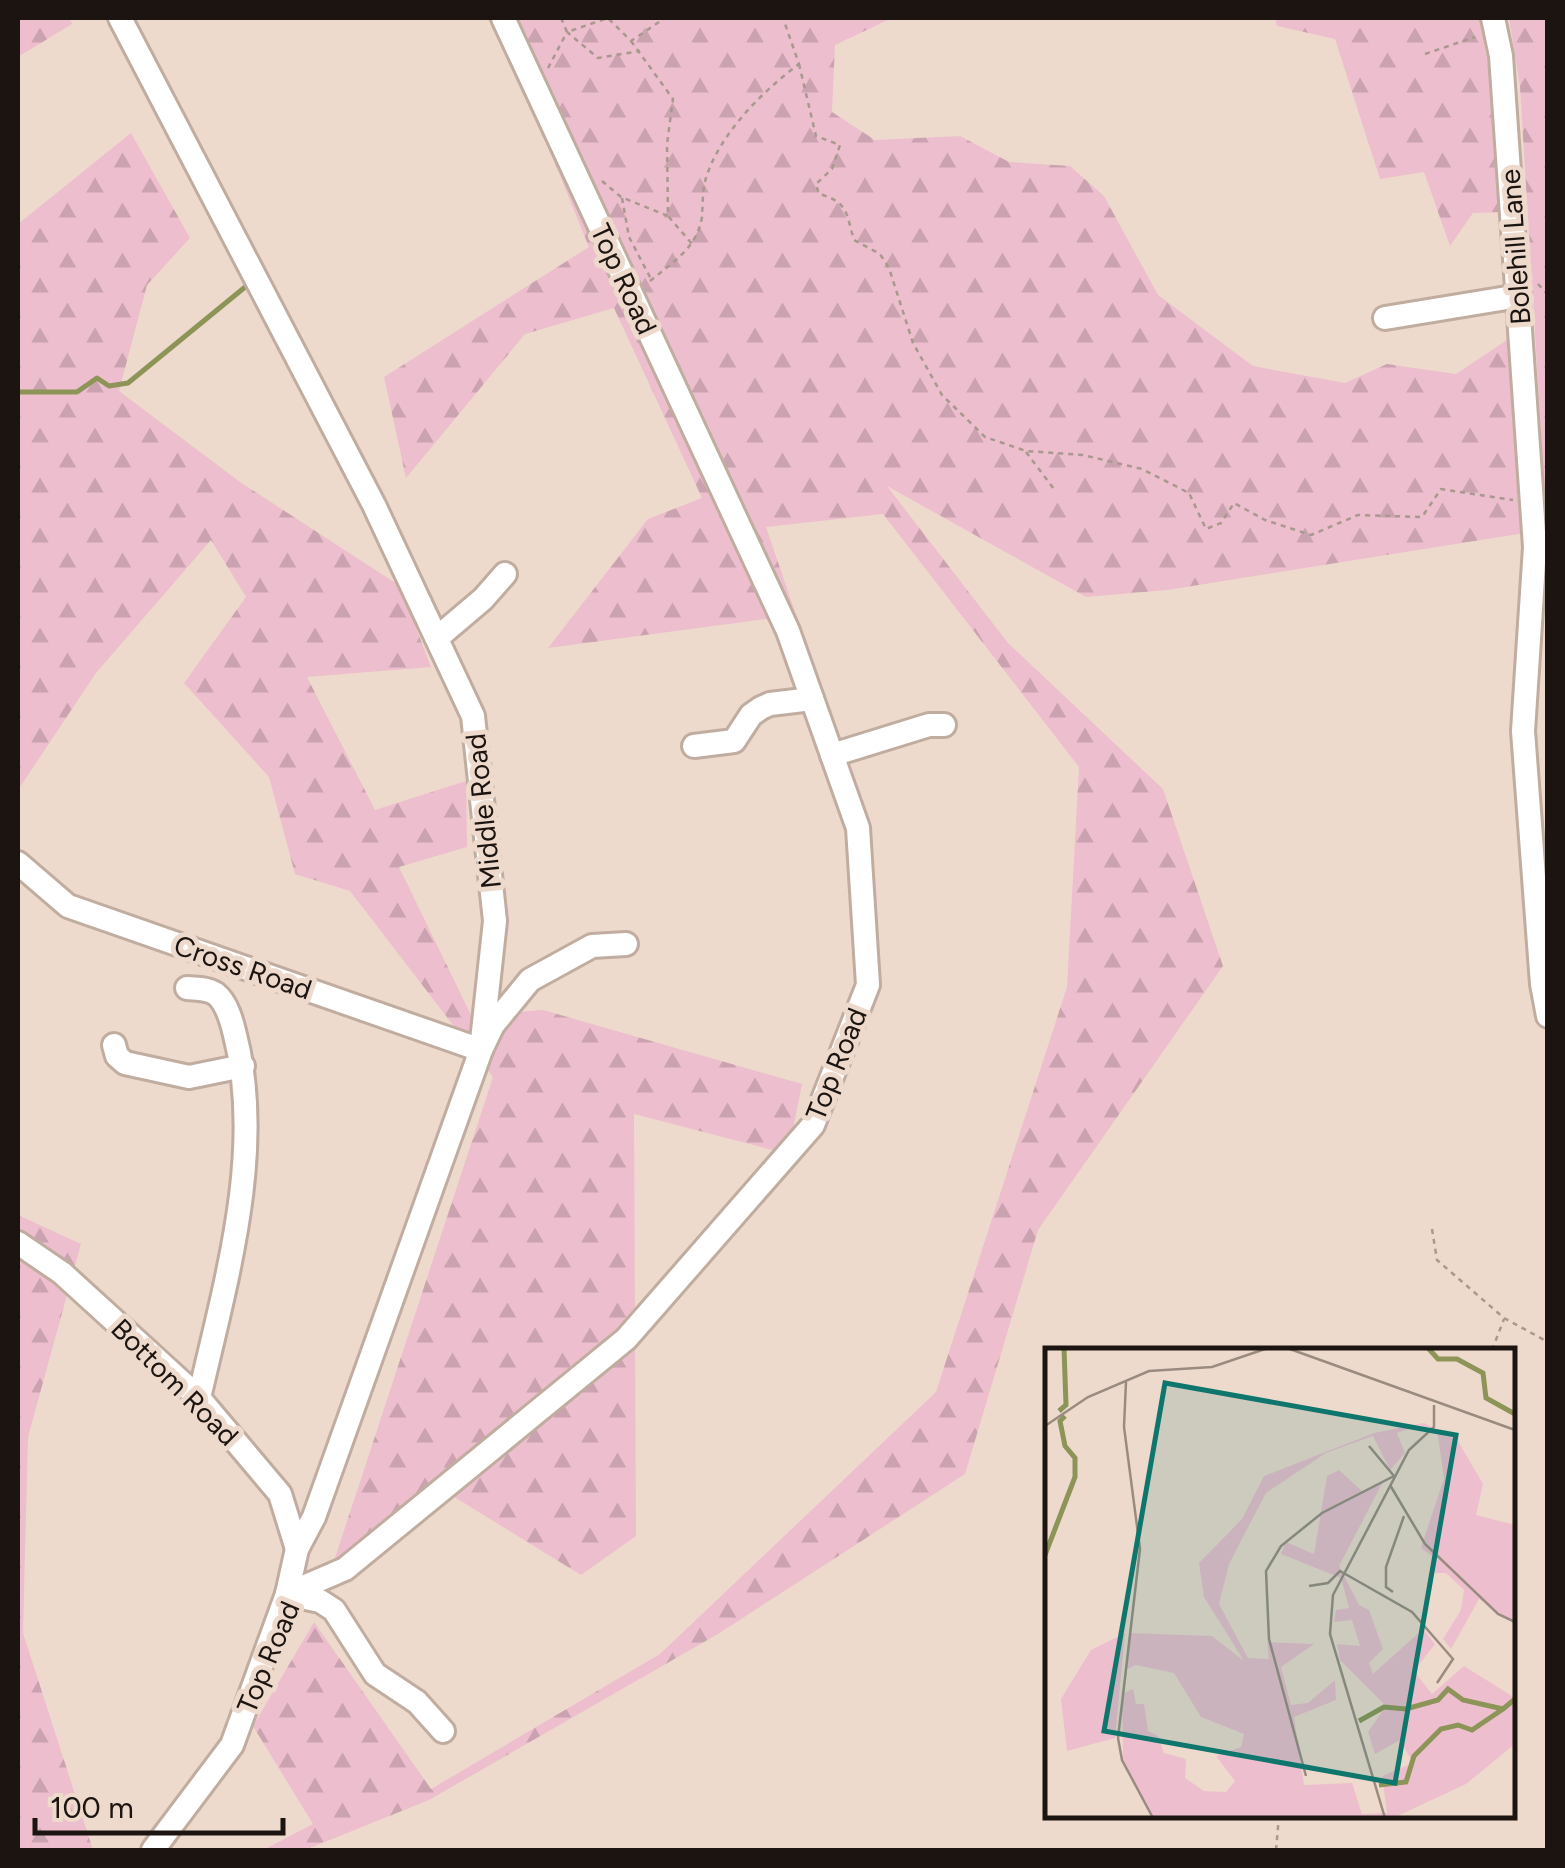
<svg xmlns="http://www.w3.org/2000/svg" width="1565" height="1868" font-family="Figtree,sans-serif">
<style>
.forest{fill:url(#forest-firs)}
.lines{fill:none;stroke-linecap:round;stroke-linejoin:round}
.stream{stroke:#8d9457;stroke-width:5}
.minor-casing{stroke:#c0ada0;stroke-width:28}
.path{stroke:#a8988d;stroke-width:2.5;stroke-dasharray:5 5;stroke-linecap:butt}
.minor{stroke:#fff;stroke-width:22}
.labels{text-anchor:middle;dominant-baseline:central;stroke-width:10;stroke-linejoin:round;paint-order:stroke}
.street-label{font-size:28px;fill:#1b1410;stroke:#eedacc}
.inset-river{fill:none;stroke:#8d9457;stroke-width:5}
.inset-road{fill:none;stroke:#9a8b81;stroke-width:2.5}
.view{fill:#0f766e;fill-opacity:0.15;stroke:#0f766e;stroke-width:5}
.inset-edge{fill:none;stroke:#1b1410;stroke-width:5}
</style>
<defs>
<pattern id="forest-firs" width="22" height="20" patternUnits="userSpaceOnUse" patternTransform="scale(2.5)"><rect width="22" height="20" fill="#edbecd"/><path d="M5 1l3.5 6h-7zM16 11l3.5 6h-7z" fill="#cba2af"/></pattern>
</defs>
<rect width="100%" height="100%" fill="#eedacc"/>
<!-- forest -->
<g class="forest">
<polygon points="18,18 70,18 72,24 18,57"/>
<polygon points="509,18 892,18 835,45 832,112 875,140 960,136 1009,162 1070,166 1104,196 1158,295 1253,366 1345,383 1387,364 1456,374 1510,338 1525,533 1167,590 1086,597 887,486 1008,643 1163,789 1223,966 1038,1230 965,1474 718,1634 429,1800 305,1850 263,1850 313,1824 253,1726 314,1622 431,1789 660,1654 936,1392 1067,987 1079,767 883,514 766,527 796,615 548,648 648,519 702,498 614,308 525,334 406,478 384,377 589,247 545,139"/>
<polygon points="1275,18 1479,18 1493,91 1502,212 1473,213 1450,246 1424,172 1380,179 1335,39 1277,26"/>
<polygon points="1509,18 1547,18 1547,531 1520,87"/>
<polygon points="131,133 190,238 147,285 119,391 240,482 400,586 431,667 307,677 375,810 466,781 467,847 399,867 471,1015 543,1010 802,1084 788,1154 634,1114 636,1536 581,1575 435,1485 333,1564 493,1077 350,891 295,874 269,777 184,683 246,597 211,540 96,673 18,790 18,224"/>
<polygon points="18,1215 81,1244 28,1437 23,1633 93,1850 18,1850"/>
</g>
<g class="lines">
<!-- stream -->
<polyline class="stream" points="18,392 77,392 97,378 109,386 128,383 250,283"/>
<!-- minor casing -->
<g class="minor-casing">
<g id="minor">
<polyline points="120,18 374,505 473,716 495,921 481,1050 314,1517 297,1549 287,1594 232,1745 153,1850"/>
<polyline points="1493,18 1501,56 1535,547 1523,731 1542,984 1548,1016"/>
<polyline points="1385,318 1519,296"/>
<polyline points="437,638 483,599 505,574"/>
<polyline points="694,746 734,741 751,715 761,708 770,704 812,699"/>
<polyline points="832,755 929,725 944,725"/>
<polyline points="18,863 68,906 481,1050 493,1025 530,980 592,946 626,944"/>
<path d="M 187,988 C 197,989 207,988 216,994 C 227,1003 232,1022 235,1035 C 265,1151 225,1284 199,1398"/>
<polyline points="114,1045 117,1056 125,1063 189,1077 243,1066"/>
<polyline points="18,1243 62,1273 199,1398 280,1494 297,1549"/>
<polyline points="287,1594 345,1569 626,1339 813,1125 868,985 858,828 788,631 503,18"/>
<polyline points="287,1594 320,1601 334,1610 375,1674 417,1702 443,1731"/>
</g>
</g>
<!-- path -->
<g class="path">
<polyline points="561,18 567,32 608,18 631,41 665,18"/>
<polyline points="631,41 673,99 667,144 668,216 693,245"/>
<polyline points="1425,54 1475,37"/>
<path d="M 799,64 L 816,136 L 840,145 L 832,169 L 816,184 L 819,194 C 849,202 846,214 854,240 L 880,254 L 889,268 L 913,343 L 942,395 L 985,437 L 1026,451 L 1083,455 L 1142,469 L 1189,493 L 1206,529 L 1221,523 L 1234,503 L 1265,520 L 1311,535 L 1358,515 L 1422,517 L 1441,489 L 1513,500"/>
<polyline points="548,68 567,32 598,58 640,51"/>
<polyline points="602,181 621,197 668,216"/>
<polyline points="622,198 629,237 651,279"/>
<path d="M 650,281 C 673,262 697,248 702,217 C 703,204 702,190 706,178 C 720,133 763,91 799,64 L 783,18"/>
<polyline points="1538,284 1548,295"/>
<polyline points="1026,452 1054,489"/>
<polyline points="1432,1229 1437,1260 1504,1318 1548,1342"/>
<polyline points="1492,1350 1504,1319"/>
<polyline points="1276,1850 1279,1816"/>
</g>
<!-- minor -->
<use href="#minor" class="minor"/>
</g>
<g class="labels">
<!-- street labels -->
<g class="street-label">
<text transform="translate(1515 247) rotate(-94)">Bolehill Lane</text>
<text transform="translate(624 279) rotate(65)">Top Road</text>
<text transform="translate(483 811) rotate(-96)">Middle Road</text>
<text transform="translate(243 967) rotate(19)">Cross Road</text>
<text transform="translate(836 1064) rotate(-68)">Top Road</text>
<text transform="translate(175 1382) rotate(45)">Bottom Road</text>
<text transform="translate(268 1657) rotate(-67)">Top Road</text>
</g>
</g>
<!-- overview -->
<g transform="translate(1045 1348)">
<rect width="470" height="470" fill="#eedacc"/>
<path d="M 379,75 L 413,93 L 438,136 L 431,167 L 470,177 L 470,276 L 434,251 L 406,301 L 398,291 L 416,262 L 419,242 L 401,225 L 385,225 L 388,209 L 376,200 L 399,130 L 392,82 L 374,77 L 352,85 L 360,105 L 345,122 L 328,88 L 281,105 L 221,145 L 184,216 L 174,256 L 203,310 L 224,311 L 222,294 L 269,296 L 236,319 L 246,357 L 263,355 L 290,332 L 291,352 L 249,369 L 259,437 L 307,435 L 317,466 L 342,465 L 337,428 L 368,415 L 355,392 L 330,406 L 323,384 L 341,358 L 295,312 L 292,296 L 315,298 L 307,272 L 289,274 L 291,262 L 304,260 L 296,230 L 236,206 L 241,194 L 269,206 L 282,128 L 294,122 L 318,144 L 339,132 L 294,218 L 314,257 L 324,262 L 338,301 L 324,315 L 328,326 L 378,281 L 390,296 L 369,323 L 387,346 L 419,318 L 470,350 L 470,396 L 421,436 L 348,470 L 109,470 L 78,411 L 77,346 L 88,341 L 91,356 L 99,356 L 103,383 L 113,388 L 119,405 L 141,411 L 140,430 L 159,443 L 181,444 L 190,433 L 171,408 L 196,399 L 199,386 L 156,369 L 129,325 L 91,317 L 80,322 L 84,285 L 167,288 L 199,313 L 159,249 L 154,215 L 197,171 L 219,128 L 329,85 ZM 80,285 L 70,390 L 22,403 L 16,351 L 46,302 Z" fill="#edbecd"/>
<path class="inset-river" d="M 383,0 L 393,11 L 412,11 L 438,25 L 441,50 L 470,66M 14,63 L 21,57 L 19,0M 0,207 L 30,129 L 30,110 L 20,98 L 15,73 L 20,68M 314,373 L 339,359 L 361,361 L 393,352 L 403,341 L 418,352 L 458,361 L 470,351M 334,437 L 361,434 L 369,408 L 396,381 L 413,377 L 427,382 L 458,361"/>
<path class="inset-road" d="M 242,0 L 470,82M 81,34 L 79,79 L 95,201 L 73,390 L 77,412 L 108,470M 0,78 L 43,49 L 104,23 L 167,19 L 223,0M 324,98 L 349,128M 345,137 L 380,196 L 453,266 L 470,274M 264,238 L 283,235 L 295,223 L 367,264 L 408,311 L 392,335M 348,244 L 341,239 L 341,219 L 359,168M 261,428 L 224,291 L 221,223 L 236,198 L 277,165 L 349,128M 340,470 L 285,286 L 288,247 L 364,102 L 389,79 L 389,57"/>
<path class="view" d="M 120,35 L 411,87 L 350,435 L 59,383 Z"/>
<rect width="470" height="470" class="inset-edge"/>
</g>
<!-- border -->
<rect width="1565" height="1868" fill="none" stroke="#1b1410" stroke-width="40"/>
<!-- scale -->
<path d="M35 1818v15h248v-15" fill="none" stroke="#1b1410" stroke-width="5"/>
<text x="50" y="1818" font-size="30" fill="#1b1410" stroke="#eedacc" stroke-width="8" paint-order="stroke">100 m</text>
</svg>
